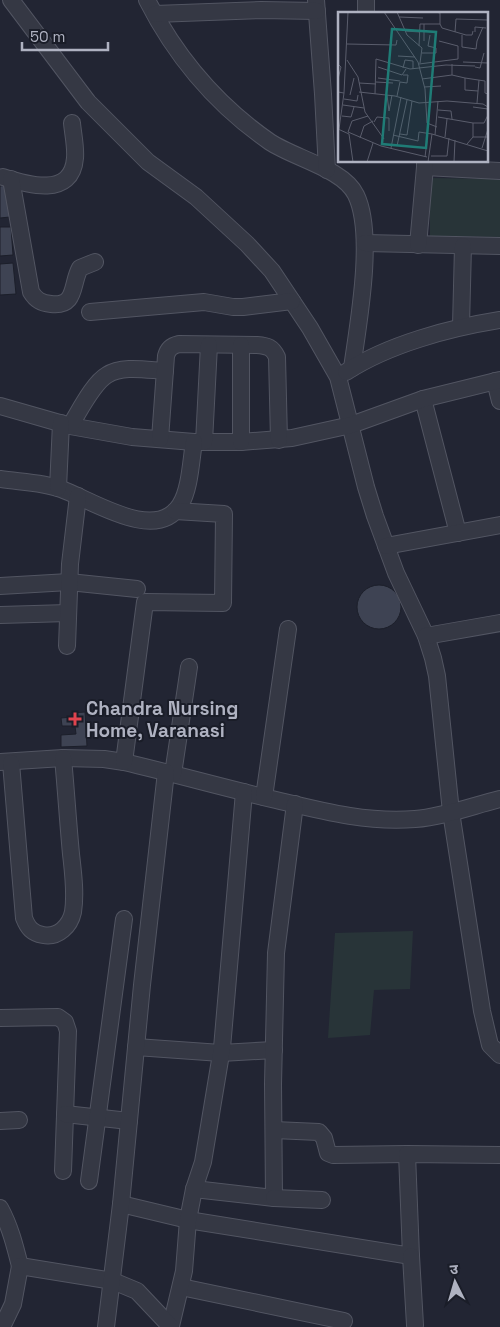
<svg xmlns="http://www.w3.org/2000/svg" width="500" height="1327" font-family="'Space Grotesk','Noto Sans Devanagari',sans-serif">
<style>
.green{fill:#283438}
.building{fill:#3e4353;stroke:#1c1f2a}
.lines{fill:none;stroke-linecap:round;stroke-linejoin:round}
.minor-casing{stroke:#525562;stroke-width:18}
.minor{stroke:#353844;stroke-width:16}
.health-dot{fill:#e0444e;stroke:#1a1d28;stroke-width:2}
.labels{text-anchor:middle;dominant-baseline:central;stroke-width:4;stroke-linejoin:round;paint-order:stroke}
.poi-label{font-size:19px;font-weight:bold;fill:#afb2c1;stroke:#1a1d28;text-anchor:start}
.inset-road{fill:none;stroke:#5a5d6c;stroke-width:1}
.view{fill:#1f7c76;fill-opacity:0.15;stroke:#1f7c76;stroke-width:2.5}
.inset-edge{fill:none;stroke:#afb2c1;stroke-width:2.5}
</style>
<rect width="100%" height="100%" fill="#222533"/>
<!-- green -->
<g class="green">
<polygon points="430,178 500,179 500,237 430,236"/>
<polygon points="413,931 410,989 374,990 370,1035 328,1038 335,933"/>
</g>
<!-- building -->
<g class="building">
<polygon points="7,185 10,217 0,218 0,186"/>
<polygon points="0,227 11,227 13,255 0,256"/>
<polygon points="13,263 16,294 0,295 0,264"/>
<circle cx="379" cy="607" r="22"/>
<polygon points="85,712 87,746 61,747 61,735 76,734 75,726 62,726 61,718 72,717 71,713"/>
</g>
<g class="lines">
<!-- minor casing -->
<g class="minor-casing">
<g id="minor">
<polyline points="11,0 88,102 148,162 196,197 247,244 272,271 310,328 338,377 366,487 375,516 396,573 426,636 433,658 437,676 451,812 482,1011 490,1045 500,1055"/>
<path d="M 147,0 C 176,57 218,106 270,142 C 294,158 344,169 356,195 C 375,234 358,325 352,368"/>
<polyline points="316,0 323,94 327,170"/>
<polyline points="366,0 366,14"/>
<polyline points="155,14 261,10 317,11"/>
<polyline points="425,161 425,167 500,171"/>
<path d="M 3,177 C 28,185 72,198 75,158 C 76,147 73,134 72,123"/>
<path d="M 11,179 L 31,292 C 36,300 41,303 51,304 C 77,307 71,284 80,268 L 95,262"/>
<polyline points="365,243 500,246"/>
<polyline points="418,245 425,167"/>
<polyline points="90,312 204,302 233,307 243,307 292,301"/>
<polyline points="461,326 463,246"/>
<path d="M 346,372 C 389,344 450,328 500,320"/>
<polyline points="495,381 500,401"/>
<polyline points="423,399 458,533"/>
<polyline points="0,406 70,426 132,437 194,442 241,442 292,438 351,425 423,399 500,380"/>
<path d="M 70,426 C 79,412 93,383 107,375 C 122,365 147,370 165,371"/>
<path d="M 160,439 L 166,356 C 168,349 171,346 179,344 L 257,345 C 268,346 272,347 277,357 L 279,440"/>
<polyline points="204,442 209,345"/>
<polyline points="241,442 241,345"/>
<path d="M 0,479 C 20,482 42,482 61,489 C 90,499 156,544 180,505 C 190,490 191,460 194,442"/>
<polyline points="58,488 61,423"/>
<polyline points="386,546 500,525"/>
<polyline points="0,586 69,582 137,589"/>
<polyline points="0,615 68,613"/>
<polyline points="426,636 500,623"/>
<polyline points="67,646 70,564 78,496"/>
<path d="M 0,762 L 63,758 L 104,759 L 124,762 C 175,774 225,788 276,800 C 322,811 367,823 415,819 C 443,817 472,806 500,799"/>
<polyline points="124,762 145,602 223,603 224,514 175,511"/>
<path d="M 11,763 L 24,918 C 28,928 32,933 43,935 C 58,938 70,926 73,912 C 76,893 73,872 71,854 C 68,822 66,790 63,758"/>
<polyline points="173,774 189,667"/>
<polyline points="264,797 288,629"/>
<polyline points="0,1018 58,1017 65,1022 68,1031 63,1171"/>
<polyline points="136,1047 221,1053 274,1050"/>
<polyline points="65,1114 129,1121"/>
<polyline points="0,1121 19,1120"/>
<polyline points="274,1130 319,1132 324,1138 328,1153 333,1155 407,1154"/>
<polyline points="89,1181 124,919"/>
<polyline points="194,1189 274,1198 273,1084 276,953 295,804"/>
<polyline points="274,1198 322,1200"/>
<polyline points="121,1204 188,1220 411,1256 407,1154 500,1155"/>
<path d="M 0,1208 C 10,1226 15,1246 20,1266"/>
<polyline points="411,1256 415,1325"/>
<polyline points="181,1287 344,1321"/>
<polyline points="171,1326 184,1271 188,1220 194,1189 203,1162 222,1048 244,792"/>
<polyline points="2,1327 13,1304 20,1266 113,1281 137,1291 171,1327"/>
<polyline points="106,1327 121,1204 142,985 166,772"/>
</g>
</g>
<!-- minor -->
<use href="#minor" class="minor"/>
</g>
<!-- markers -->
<path class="health-dot" d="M72.5 711.5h5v5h5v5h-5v5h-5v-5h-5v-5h5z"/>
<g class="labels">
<!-- poi labels -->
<g class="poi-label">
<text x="86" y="708">Chandra Nursing<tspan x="86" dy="22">Home, Varanasi</tspan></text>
</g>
</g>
<!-- overview -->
<g transform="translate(338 12)">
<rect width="150" height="150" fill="#222533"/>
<path class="inset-road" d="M 46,0 L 80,50 L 87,77 L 89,111 L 99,115M 59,0 L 69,23 L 84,36 L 82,51M 61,5 L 85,6M 102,12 L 104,16 L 128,23 L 134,23 L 135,19M 67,19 L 82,20M 117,20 L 118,7 L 150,8M 137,20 L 137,15 L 148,16M 124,23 L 124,35 L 138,37 L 139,29M 86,29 L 86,12M 139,29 L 145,15M 9,32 L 58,33 L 59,28M 81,34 L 82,12 L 102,12 L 102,1 L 97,0M 84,41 L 98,41 L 98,36 L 90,34 L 92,23M 60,44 L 77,45M 9,48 L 20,65 L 27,100 L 46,127M 125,50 L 150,51M 0,52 L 3,55 L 0,67M 81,52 L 120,47 L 120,34 L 101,29M 40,55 L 64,63 L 68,57M 137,55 L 142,56 L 146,41M 65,56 L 67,48 L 75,49 L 75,57M 114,63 L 127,66 L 127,78 L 140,79M 40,66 L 62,69M 127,66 L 147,69 L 147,81 L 150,82M 84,67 L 114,63 L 114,52M 38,70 L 55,71M 21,71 L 38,72M 86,75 L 103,74M 0,80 L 6,81 L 10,0M 21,80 L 57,84 L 81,91 L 109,89 L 145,92 L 150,95M 37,82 L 38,47 L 72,57 L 108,53 L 137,54M 12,83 L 16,66M 49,83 L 51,99 L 54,83M 59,84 L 62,70 L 69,71 L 70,63 L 65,63M 6,87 L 19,89 L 20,83M 139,91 L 141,68M 5,93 L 26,96M 135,95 L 150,97M 100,98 L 113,99 L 114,107M 4,104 L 13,105 L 16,95M 30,104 L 14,109 L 10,120 L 43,134 L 89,145M 100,105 L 135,111 L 135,125M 36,110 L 39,105 L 51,106 L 51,119M 135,111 L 146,111 L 150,103M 0,117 L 11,122 L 15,150M 1,117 L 6,81M 62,122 L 69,123 L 74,89M 55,123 L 80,129 L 81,120 L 94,122M 97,123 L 100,89M 107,125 L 109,107M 22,126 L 26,114 L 35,109M 129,132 L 135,125 L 150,125M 59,134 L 69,88M 53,136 L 63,85M 144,136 L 150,117M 93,144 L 109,144 L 111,126M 87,145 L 89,129M 29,150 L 35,131M 90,150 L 94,122 L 150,139M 116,150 L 117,128"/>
<path class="view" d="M 54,17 L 98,20 L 88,136 L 44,132 Z"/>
<rect width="150" height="150" class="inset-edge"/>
</g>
<!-- north arrow -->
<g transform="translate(455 1282) rotate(355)" stroke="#1a1d28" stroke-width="4" paint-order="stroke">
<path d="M0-4L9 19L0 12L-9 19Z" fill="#afb2c1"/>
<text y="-8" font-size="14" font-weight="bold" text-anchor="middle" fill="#afb2c1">उ</text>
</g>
<!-- scale -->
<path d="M22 42v8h86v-8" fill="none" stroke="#afb2c1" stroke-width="2.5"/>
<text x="30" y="42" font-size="15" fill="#afb2c1" stroke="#1a1d28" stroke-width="4" paint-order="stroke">50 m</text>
</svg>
